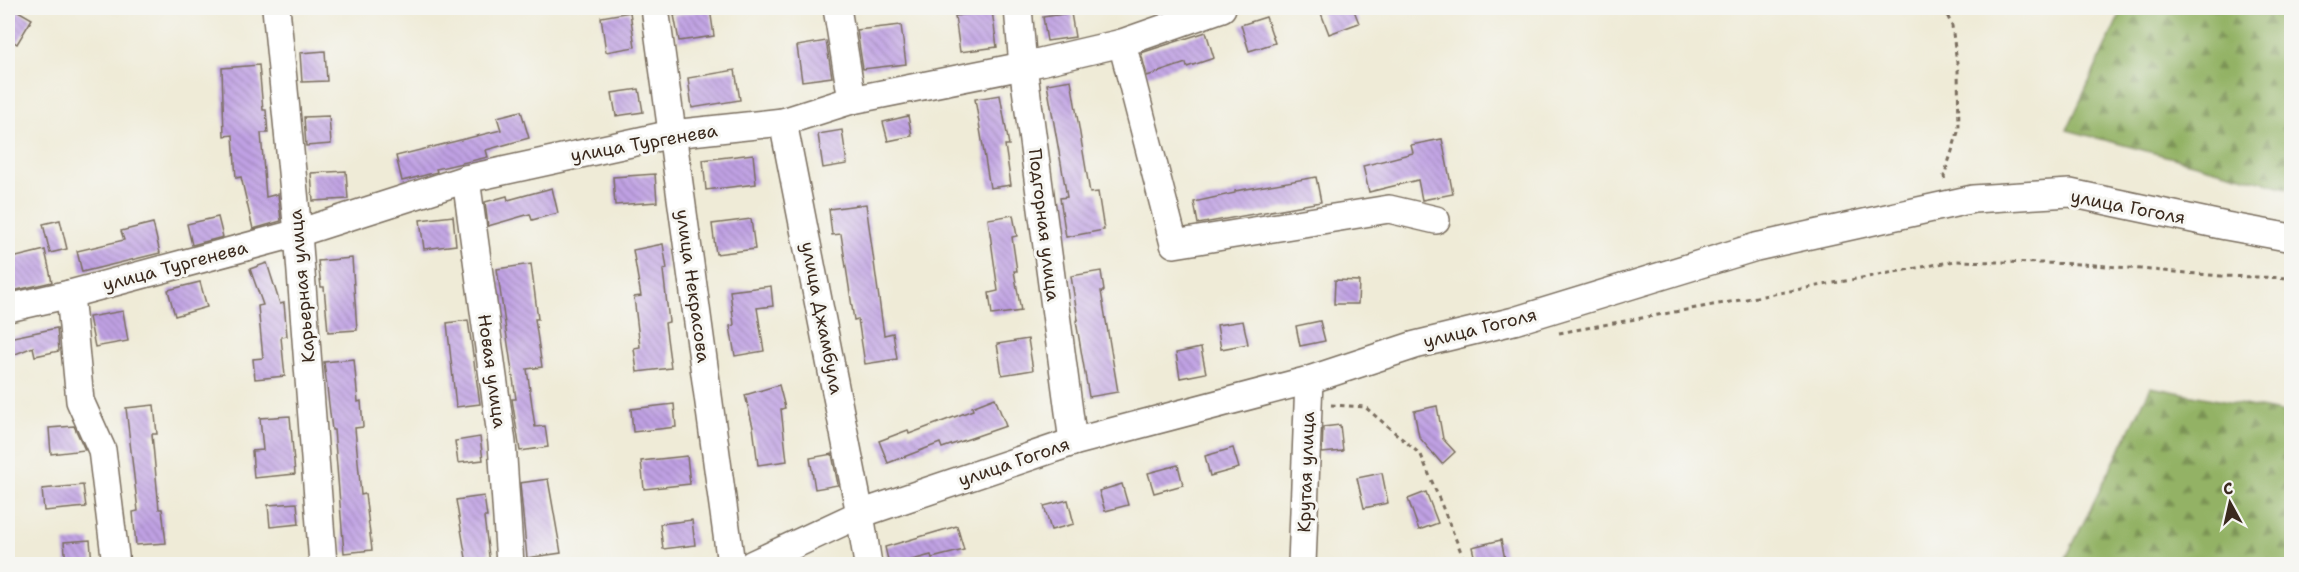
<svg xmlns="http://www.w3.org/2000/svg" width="2299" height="572" font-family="'Shantell Sans',sans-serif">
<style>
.forest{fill:url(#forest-firs);stroke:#676e42;stroke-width:1.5}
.building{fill:url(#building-back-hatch)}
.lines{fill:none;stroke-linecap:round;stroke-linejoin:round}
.minor-casing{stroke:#7a6e5f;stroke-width:30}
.path{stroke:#7a6e5f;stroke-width:3;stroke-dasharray:4.5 4.5;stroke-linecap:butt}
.minor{stroke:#fff;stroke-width:27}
.labels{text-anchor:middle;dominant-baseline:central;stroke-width:6;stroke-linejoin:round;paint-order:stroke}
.street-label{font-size:18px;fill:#3b2a1e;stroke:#f6f6f2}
</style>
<defs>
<pattern id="forest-firs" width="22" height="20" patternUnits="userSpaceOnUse" patternTransform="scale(1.5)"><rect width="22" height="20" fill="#93b265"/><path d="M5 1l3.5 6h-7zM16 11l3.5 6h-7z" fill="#799153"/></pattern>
<pattern id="building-back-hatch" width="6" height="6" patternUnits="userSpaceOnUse" patternTransform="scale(1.5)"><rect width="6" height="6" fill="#c0a1e4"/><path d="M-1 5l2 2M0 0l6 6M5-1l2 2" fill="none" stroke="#9d83b8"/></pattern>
</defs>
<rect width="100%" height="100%" fill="#f6f6f2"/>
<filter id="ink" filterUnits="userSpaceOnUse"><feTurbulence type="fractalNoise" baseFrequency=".0167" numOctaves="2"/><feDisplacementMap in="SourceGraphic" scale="12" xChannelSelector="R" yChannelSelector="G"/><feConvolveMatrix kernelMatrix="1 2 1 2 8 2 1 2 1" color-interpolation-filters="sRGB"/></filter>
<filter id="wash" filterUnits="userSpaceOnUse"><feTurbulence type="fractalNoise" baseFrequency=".008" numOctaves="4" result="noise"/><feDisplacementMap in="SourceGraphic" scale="24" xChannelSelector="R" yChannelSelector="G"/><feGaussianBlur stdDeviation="1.35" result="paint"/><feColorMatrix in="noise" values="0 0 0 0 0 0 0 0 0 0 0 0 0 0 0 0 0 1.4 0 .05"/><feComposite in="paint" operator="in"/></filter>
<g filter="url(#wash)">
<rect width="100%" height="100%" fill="#efebd7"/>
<!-- forest -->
<g class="forest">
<polygon points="2123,8 2291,8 2291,189 2067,130"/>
<polygon points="2151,387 2291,414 2291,564 2063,564"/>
</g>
<g id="blocks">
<!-- building -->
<g class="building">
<polygon points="8,8 13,8 32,19 17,44 8,38"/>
<polygon points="1319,8 1353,8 1359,23 1329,34"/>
<polygon points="710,9 714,36 679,41 674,15"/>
<polygon points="992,11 997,47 960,52 955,16"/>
<polygon points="630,12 635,47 606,52 601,17"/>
<polygon points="1071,13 1075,37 1047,41 1043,17"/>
<polygon points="1266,17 1275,43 1249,51 1241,25"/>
<polygon points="901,25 906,64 863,69 857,30"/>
<polygon points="1206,32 1214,58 1187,67 1186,63 1147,76 1141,53"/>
<polygon points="826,41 832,77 802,81 797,46"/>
<polygon points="325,51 327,81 302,82 300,53"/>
<polygon points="259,65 263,110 266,110 268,133 261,133 266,197 278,194 281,221 253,229 241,177 236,178 233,135 224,136 222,68"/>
<polygon points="735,70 740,100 692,108 688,78"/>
<polygon points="1071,80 1090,193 1098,192 1104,230 1066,237 1060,198 1067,197 1047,84"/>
<polygon points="639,89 643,112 616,116 612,93"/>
<polygon points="1000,95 1009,145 1005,145 1011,185 990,188 975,99"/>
<polygon points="521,111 529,138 486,150 488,157 436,169 437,172 402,181 396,156 501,130 497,117"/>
<polygon points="329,116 331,144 306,146 304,117"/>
<polygon points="908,116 912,136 888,141 883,122"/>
<polygon points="842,130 847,164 823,168 818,134"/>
<polygon points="1442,139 1453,194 1422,200 1418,180 1369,192 1363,166 1413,153 1411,145"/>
<polygon points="753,154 756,184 706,190 703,160"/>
<polygon points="346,171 348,199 313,201 311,173"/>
<polygon points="655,174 657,202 615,205 613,177"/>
<polygon points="1316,177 1321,202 1198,224 1194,202 1235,193 1235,191"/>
<polygon points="552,188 558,213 532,220 530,214 488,226 485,202 507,196 508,200"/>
<polygon points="866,204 884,335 893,333 897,359 865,364 858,319 854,320 841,234 832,235 829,209"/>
<polygon points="1013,215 1017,236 1012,237 1017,271 1014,271 1021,311 992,315 989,293 998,291 988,219"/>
<polygon points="453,216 456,245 424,249 420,220"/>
<polygon points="218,217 223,237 192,245 187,224"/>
<polygon points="751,219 755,249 716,254 712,224"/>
<polygon points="60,220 67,249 50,253 43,224"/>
<polygon points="153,223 160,253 82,272 77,251 124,240 121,231"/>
<polygon points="663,244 667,269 663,270 669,322 665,323 671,368 637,372 634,348 640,347 634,297 641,296 633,250"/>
<polygon points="45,250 52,282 8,292 8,259"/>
<polygon points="352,258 357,330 328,332 324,287 321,287 318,261"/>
<polygon points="267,263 280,304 284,303 287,336 281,337 285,376 255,379 253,359 263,358 258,306 263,305 250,269"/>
<polygon points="531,264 538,319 535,319 542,367 527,369 535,427 545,426 548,447 520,451 512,399 516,399 497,269"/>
<polygon points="1101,271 1104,291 1101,291 1118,392 1089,397 1076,321 1078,320 1071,276"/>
<polygon points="1335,280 1359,281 1358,304 1334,304"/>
<polygon points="200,282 207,307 175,316 168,290"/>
<polygon points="771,286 773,306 757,308 764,351 735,356 730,326 734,325 730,291"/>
<polygon points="123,311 128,341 95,347 89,317"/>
<polygon points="468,320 480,404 456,407 447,323"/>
<polygon points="1243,321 1248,344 1221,349 1217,325"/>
<polygon points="1320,321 1325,341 1300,346 1296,326"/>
<polygon points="57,328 59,351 35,356 33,347 8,357 8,338"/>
<polygon points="1028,339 1033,370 1002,375 997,344"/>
<polygon points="1201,348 1206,373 1180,378 1176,353"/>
<polygon points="354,359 358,402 361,401 363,427 355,428 361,495 365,494 372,550 344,553 334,430 332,430 324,362"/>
<polygon points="779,385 785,408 781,409 787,461 758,465 753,427 745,395"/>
<polygon points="995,398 1006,426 942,448 940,443 888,463 879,441 908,430 909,434 973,410 972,407"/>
<polygon points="674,404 676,427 633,432 631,409"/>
<polygon points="154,405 157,434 152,434 159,509 162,509 166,543 136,545 133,512 138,511 126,408"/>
<polygon points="1437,406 1443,439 1455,452 1442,464 1419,437 1414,411"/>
<polygon points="290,416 295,474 254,478 252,451 263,450 260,418"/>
<polygon points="1340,425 1343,451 1322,453 1323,427"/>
<polygon points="74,426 85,450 51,454 49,428"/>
<polygon points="480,437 483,460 458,463 455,441"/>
<polygon points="1233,448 1239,468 1210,476 1205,456"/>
<polygon points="832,454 838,485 815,489 810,458"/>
<polygon points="687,456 690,484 644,489 641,461"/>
<polygon points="1178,465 1183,485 1154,493 1148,473"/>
<polygon points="1382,473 1388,503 1364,508 1357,478"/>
<polygon points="548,479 561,553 527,558 520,483"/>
<polygon points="1122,484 1128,505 1105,511 1099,491"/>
<polygon points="83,485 86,507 44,511 42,489"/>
<polygon points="1426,492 1438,523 1419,530 1408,499"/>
<polygon points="484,496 487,517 484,517 490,564 467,564 456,500"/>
<polygon points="1068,500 1074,524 1051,530 1044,506"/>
<polygon points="297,503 299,524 270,527 268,505"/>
<polygon points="692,520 695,545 663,549 660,524"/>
<polygon points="957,526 964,550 932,558 931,555 897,564 889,564 885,547"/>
<polygon points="90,540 92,563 66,564 64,542"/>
<polygon points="1501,540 1505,559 1476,564 1472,547"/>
</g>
</g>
</g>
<g filter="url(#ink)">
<use href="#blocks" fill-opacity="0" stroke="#7a6e5f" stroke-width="1.5"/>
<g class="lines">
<!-- minor casing -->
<g class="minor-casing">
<g id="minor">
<polyline points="276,8 298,233 323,564"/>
<polyline points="655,8 731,564"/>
<polyline points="837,8 852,100"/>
<polyline points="1018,8 1023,66 1073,442"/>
<polyline points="1122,43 1174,244 1389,209 1436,220"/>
<polyline points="783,122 860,514 868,564"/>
<polyline points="466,179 502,443 510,564"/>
<polyline points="70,294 80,401 102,450 116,564"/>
<polyline points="8,308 70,294 298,233 466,179 672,134 783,122 852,100 1023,66 1122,43 1222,8"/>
<polyline points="753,564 860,514 1073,442 1309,380 1415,345 1514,321 1756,247 1973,199 2070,193 2226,226 2292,238"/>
<polyline points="1302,564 1309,380"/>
</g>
</g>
<!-- path -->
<g class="path">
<polyline points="1944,8 1952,26 1958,70 1959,129 1944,176 1945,182"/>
<polyline points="1559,333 1955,261 2083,264 2221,276 2292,278"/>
<polyline points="1331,405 1365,407 1421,455 1466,564"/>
</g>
<!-- minor -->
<use href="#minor" class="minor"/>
</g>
</g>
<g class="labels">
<!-- street labels -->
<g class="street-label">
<text transform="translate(644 143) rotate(-10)">улица Тургенева</text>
<text transform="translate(2128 207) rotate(11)">улица Гоголя</text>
<text transform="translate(1044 225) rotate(83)">Подгорная улица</text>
<text transform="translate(175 266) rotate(-15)">улица Тургенева</text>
<text transform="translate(302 286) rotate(-95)">Карьерная улица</text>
<text transform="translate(693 286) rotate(82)">улица Некрасова</text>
<text transform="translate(822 318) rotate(79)">улица Джамбула</text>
<text transform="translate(1480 328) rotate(-14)">улица Гоголя</text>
<text transform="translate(492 371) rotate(82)">Новая улица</text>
<text transform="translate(1014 462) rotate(-19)">улица Гоголя</text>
<text transform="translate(1306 472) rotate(-88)">Крутая улица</text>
</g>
</g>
<!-- margin -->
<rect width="2299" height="572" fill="none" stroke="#f6f6f2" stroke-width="30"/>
<!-- north arrow -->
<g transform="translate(2230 503) rotate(352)" stroke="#f6f6f2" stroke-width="4.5" paint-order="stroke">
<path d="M0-4.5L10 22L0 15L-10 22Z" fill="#3b2a1e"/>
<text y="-9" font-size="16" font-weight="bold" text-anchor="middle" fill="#3b2a1e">С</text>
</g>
</svg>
